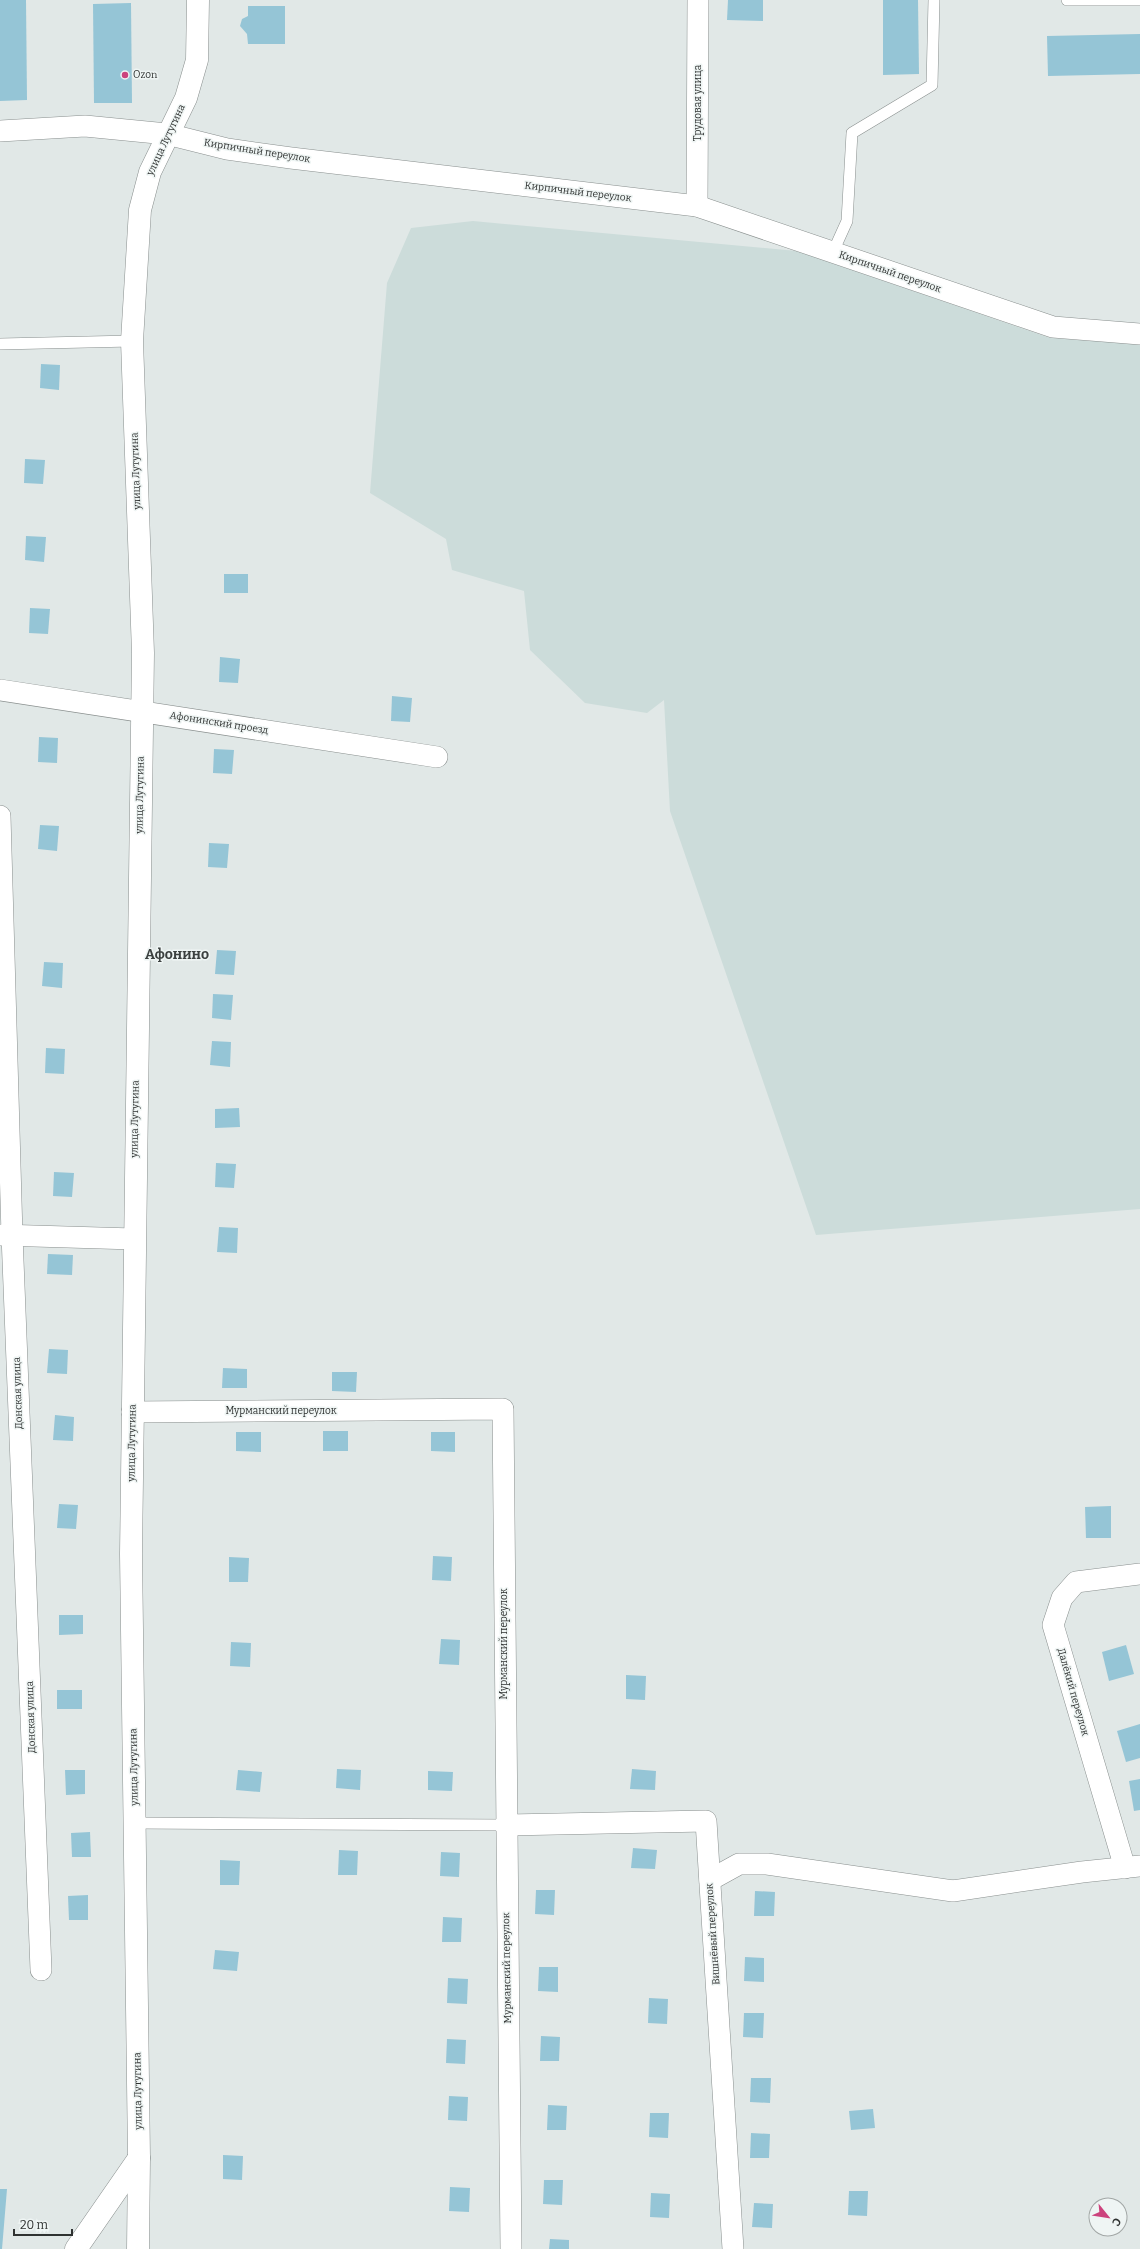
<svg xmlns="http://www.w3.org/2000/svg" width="1140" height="2249" font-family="Bitter,serif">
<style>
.built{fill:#ccdcda}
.building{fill:#95c5d6}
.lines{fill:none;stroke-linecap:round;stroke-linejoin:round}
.service-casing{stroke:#898f8e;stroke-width:12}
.minor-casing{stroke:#898f8e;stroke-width:22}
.secondary-casing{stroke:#898f8e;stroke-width:23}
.service{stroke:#fff;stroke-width:11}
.minor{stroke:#fff;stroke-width:21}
.secondary{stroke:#fff;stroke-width:22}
.poi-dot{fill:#cc437d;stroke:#eff5f4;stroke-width:1.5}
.labels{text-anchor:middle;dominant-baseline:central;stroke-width:3;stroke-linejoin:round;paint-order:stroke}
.poi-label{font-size:10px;fill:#2f3231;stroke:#eff5f4;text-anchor:start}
.street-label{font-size:10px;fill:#2f3231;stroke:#eff5f4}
.district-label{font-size:14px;font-weight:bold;fill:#3c4140;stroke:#eff5f4}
</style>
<rect width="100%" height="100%" fill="#e1e8e7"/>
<!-- built -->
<polygon class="built" points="473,221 797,251 1050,338 1140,344 1140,1209 816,1235 670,811 664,700 647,713 585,703 530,650 524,591 452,570 446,539 370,493 387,283 411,228"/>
<!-- building -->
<g class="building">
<polygon points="0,0 26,0 27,100 0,101"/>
<polygon points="728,0 763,0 763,21 727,20"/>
<polygon points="883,0 918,0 919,74 883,75"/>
<polygon points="131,3 132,103 94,103 93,4"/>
<polygon points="248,6 285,6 285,44 248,44 247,34 240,26 242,19 248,16"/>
<polygon points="1140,34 1140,74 1048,76 1047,36"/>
<polygon points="41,364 60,365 59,390 40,388"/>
<polygon points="25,459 45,460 43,484 24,483"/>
<polygon points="26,536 46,537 44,562 25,560"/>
<rect x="224" y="574" width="24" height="19"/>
<polygon points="30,608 50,609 48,634 29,633"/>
<polygon points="220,657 240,659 238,683 219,682"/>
<polygon points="392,696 412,698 410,722 391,721"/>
<polygon points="39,737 58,738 57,763 38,762"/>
<polygon points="214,749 234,750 232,774 213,773"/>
<polygon points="40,825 59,826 57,851 38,849"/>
<polygon points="209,843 229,844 227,868 208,867"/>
<polygon points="217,950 236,951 234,975 215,974"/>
<polygon points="44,962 63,963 62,988 42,986"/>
<polygon points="213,994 233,995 231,1020 212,1018"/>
<polygon points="212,1041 231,1042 230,1067 210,1065"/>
<polygon points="46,1048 65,1049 64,1074 45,1073"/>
<polygon points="239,1108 240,1127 215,1128 215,1109"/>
<polygon points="216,1163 236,1164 234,1188 215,1187"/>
<polygon points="54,1172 74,1173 72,1197 53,1196"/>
<polygon points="219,1227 238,1228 237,1253 217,1252"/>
<polygon points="48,1254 73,1255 72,1275 47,1274"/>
<polygon points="49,1349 68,1350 67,1374 47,1373"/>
<polygon points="223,1368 247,1369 247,1388 222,1388"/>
<polygon points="332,1372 357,1372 356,1392 332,1391"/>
<polygon points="55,1415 74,1417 73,1441 53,1440"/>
<rect x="323" y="1431" width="25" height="20"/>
<polygon points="236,1432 261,1432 261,1452 236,1451"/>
<polygon points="431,1432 455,1432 455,1452 431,1451"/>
<polygon points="59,1504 78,1505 76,1529 57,1528"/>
<polygon points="1111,1506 1111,1538 1086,1538 1085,1507"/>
<polygon points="433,1556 452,1557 451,1581 432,1580"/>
<polygon points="229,1557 249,1558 248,1582 229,1582"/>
<polygon points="59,1615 83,1615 83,1634 59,1635"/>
<polygon points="441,1639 460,1640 459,1665 439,1664"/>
<polygon points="231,1642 251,1643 250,1667 230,1666"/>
<polygon points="1126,1645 1134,1674 1109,1681 1102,1652"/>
<polygon points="626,1675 646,1676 645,1700 626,1699"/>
<rect x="57" y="1690" width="25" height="19"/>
<polygon points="1140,1724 1140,1758 1126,1762 1117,1731"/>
<polygon points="337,1769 361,1770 360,1790 336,1788"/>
<polygon points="632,1769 656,1771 655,1790 630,1789"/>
<polygon points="65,1770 85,1770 85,1794 66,1795"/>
<polygon points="238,1770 262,1772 260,1792 236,1790"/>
<polygon points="428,1771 453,1772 452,1791 428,1790"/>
<polygon points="1140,1779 1140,1810 1134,1811 1129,1781"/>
<polygon points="90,1832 91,1857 72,1857 71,1833"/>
<polygon points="633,1848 657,1850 655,1869 631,1868"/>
<polygon points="339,1850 358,1851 357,1875 338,1875"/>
<polygon points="441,1852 460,1853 459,1877 440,1876"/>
<polygon points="220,1860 240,1861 239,1885 220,1885"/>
<polygon points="536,1890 555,1890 554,1915 535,1914"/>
<polygon points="755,1891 775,1892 774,1916 754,1916"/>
<polygon points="88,1895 88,1920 69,1920 68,1896"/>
<polygon points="443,1917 462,1918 461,1942 442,1942"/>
<polygon points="215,1950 239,1952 237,1971 213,1969"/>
<polygon points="745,1957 764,1958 764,1982 744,1981"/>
<polygon points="539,1967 558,1967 558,1992 538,1991"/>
<polygon points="448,1978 468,1979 467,2004 447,2003"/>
<polygon points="649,1998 668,1999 667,2024 648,2023"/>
<polygon points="744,2013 764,2013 763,2038 743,2037"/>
<polygon points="541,2036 560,2037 559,2061 540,2061"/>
<polygon points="447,2039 466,2040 465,2064 446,2063"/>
<polygon points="751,2078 771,2078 770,2103 750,2102"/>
<polygon points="449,2096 468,2097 467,2121 448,2120"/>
<polygon points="548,2105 567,2106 566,2130 547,2130"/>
<polygon points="873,2109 875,2128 851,2130 849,2111"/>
<polygon points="650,2113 669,2113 668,2138 649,2137"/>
<polygon points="751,2133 770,2134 769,2158 750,2158"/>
<polygon points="223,2155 243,2156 242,2180 223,2179"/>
<polygon points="544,2180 563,2180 562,2205 543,2204"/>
<polygon points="450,2187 470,2188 469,2212 449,2211"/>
<polygon points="0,2189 7,2189 2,2249 0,2249"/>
<polygon points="849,2191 868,2191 867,2216 848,2215"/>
<polygon points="651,2193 670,2194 669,2218 650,2217"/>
<polygon points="754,2203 773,2204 772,2228 752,2227"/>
<polygon points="550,2239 569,2240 569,2249 549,2249"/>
</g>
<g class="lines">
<!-- service casing -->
<g class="service-casing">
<g id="service">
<polyline points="1067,0 1140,0"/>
<polyline points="833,252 847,221 852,133 932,85 934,0"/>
<polyline points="0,344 132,341"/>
<polyline points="135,1823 505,1825"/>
</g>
</g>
<!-- minor casing -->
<g class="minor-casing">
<g id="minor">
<polyline points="0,131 85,126 167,134 227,149 291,158 697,206 1053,327 1140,334"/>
<polyline points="697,206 698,0"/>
<polyline points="0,690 437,757"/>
<polyline points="0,816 12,1235 41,1970"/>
<polyline points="0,1235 134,1239"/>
<polyline points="132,1412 503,1409 511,2249"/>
<polyline points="505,1825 706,1821 733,2249"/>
<polyline points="1125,1868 1053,1625 1062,1598 1076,1582 1140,1574"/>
<polyline points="710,1880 739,1864 767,1864 953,1891 1082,1872 1140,1866"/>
</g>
</g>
<!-- secondary casing -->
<g class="secondary-casing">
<g id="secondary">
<polyline points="76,2249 139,2158"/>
<polyline points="138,2249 139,2158 131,1554 143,653 132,341 140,210 150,172 186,98 197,60 198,0"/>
</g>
</g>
<!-- service -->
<use href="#service" class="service"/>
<!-- minor -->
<use href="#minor" class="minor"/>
<!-- secondary -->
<use href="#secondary" class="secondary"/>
</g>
<!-- markers -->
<circle class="poi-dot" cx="125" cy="75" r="4"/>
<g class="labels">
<!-- poi labels -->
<g class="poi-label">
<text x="133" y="75">Ozon</text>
</g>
<!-- street labels -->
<g class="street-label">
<text transform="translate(698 103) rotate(-90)">Трудовая улица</text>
<text transform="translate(166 140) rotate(-65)">улица Лутугина</text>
<text transform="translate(257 151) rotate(9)">Кирпичный переулок</text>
<text transform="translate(578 192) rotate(7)">Кирпичный переулок</text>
<text transform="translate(890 272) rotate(19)">Кирпичный переулок</text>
<text transform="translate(136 471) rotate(-92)">улица Лутугина</text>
<text transform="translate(219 723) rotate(9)">Афонинский проезд</text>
<text transform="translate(140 795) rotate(-89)">улица Лутугина</text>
<text transform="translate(135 1119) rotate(-89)">улица Лутугина</text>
<text transform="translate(18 1393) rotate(-92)">Донская улица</text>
<text x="281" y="1411">Мурманский переулок</text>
<text transform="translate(132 1443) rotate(-89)">улица Лутугина</text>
<text transform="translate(504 1644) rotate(-90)">Мурманский переулок</text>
<text transform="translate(1073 1692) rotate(74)">Далёкий переулок</text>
<text transform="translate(31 1717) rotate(-92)">Донская улица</text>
<text transform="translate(134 1767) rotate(-91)">улица Лутугина</text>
<text transform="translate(713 1934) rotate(-94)">Вишнёвый переулок</text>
<text transform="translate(507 1968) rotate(-91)">Мурманский переулок</text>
<text transform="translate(138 2091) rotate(-91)">улица Лутугина</text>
</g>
<!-- district labels -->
<g class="district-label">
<text x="177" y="954">Афонино</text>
</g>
</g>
<!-- north arrow -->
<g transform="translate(1108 2217) rotate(120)"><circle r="19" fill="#eff5f4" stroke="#a2a7a6"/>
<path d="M0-3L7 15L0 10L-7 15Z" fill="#cc437d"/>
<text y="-6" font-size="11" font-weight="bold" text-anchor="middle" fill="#2f3231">С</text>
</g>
<!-- scale -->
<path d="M14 2229v6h58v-6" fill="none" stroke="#2f3231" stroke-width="2"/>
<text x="20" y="2229" font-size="12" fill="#2f3231" stroke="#eff5f4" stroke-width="3" paint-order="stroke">20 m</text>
</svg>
